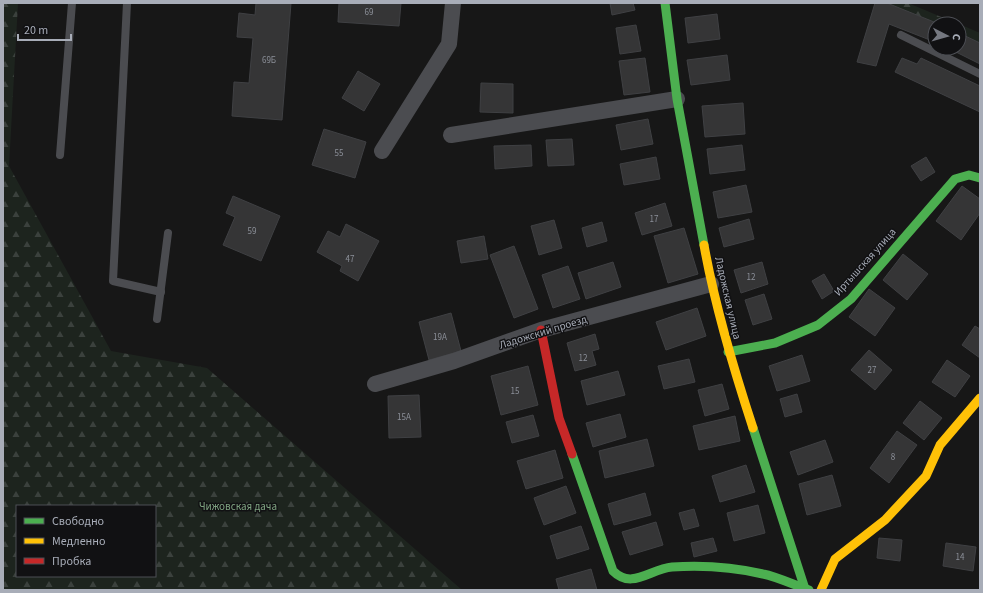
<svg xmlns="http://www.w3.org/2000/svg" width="983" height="593" font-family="'Source Sans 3',sans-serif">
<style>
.forest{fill:url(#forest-firs);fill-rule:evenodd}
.building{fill:#353536;stroke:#3f4043}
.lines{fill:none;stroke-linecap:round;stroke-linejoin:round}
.lane{stroke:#4b4c50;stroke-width:8}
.street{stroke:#4b4c50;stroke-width:16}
.fast{stroke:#4caf50;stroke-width:9}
.slow{stroke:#ffc107;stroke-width:9}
.jam{stroke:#c62828;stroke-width:9}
.labels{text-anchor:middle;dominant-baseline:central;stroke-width:3;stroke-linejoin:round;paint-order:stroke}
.number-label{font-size:9px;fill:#8b8f98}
.street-label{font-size:11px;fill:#a8adb8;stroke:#111113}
.park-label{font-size:11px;fill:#7fa381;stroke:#111113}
</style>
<defs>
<pattern id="forest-firs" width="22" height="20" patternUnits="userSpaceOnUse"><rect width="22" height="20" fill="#1d241e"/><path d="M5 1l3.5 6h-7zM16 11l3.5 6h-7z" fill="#3b413d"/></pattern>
</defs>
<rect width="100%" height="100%" fill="#171717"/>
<!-- forest -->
<g class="forest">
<path d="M 3,3 L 18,3 L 9,166 L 111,351 L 207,368 L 462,590 L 3,590 ZM 17,506 L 155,506 L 155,576 L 17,576 Z"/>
<polygon points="887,3 908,3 958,24 939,24"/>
<polygon points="959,24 980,33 980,43 959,33"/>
</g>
<!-- building -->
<g class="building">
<polygon points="256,3 291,3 282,120 232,116 234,82 249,83 253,38 237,37 239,13 255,15"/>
<polygon points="339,3 401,3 399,26 338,22"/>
<polygon points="610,3 633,3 635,10 612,15"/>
<polygon points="875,3 887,3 939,24 935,24 935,42 889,24 876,66 857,62"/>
<polygon points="717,14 720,39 688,43 685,18"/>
<polygon points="636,25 641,51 620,54 616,28"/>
<polygon points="959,33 980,43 980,64 948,48 959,48"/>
<polygon points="727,55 730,80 691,85 687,60"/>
<polygon points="645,58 650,92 624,95 619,61"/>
<polygon points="902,58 917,64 921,58 980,86 980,112 895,72"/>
<polygon points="358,71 380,84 364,111 342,98"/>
<polygon points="481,83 513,84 513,113 480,112"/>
<polygon points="743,103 745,134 705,137 702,106"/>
<polygon points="648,119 653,144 621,150 616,125"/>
<polygon points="324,129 366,142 355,178 312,165"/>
<polygon points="572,139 574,165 548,166 546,140"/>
<polygon points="531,145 532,166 495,169 494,146"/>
<polygon points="742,145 745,170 710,174 707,149"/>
<polygon points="656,157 660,179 624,185 620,164"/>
<polygon points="926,157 935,172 921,181 911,166"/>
<polygon points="746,185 752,212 718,218 713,192"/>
<polygon points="962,186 980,199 980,213 961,240 936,221"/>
<polygon points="233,196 280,216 261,261 223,245 235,217 226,213"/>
<polygon points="665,203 672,226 642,235 635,213"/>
<polygon points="749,219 754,239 724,247 719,228"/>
<polygon points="554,220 562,248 539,255 531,226"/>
<polygon points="602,222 607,241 587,247 582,228"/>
<polygon points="346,224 379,241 358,281 340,271 342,266 317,252 328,231 340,237"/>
<polygon points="684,228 698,274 668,283 654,236"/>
<polygon points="484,236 488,259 461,263 457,241"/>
<polygon points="514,246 538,309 514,318 490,255"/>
<polygon points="903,254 928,274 907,300 883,280"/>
<polygon points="613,262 621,287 586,299 578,273"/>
<polygon points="762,262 768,284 741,293 734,270"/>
<polygon points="568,266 580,299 553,308 542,275"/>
<polygon points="824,274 834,291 822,299 812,281"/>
<polygon points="869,289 895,308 875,336 849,317"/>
<polygon points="764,294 772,319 753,325 745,300"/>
<polygon points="697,308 706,336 666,350 656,322"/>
<polygon points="451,313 461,351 429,360 419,322"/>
<polygon points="975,326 980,329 980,358 962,345"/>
<polygon points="595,334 599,349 592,351 596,365 575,371 567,343"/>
<polygon points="869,350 892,370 875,390 851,370"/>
<polygon points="802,355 810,381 777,391 769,366"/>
<polygon points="689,359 695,382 664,389 658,366"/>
<polygon points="947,360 970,376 955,397 932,382"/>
<polygon points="528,366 538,405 501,415 491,376"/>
<polygon points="618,371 625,395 587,405 581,381"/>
<polygon points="722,384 729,409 705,416 698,390"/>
<polygon points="797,394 802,412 785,417 780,399"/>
<polygon points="419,395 421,437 389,438 388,396"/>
<polygon points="920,401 942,418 924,440 903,423"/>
<polygon points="620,414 626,437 593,447 586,423"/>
<polygon points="533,415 539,436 512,443 506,422"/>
<polygon points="735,416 740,441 699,450 693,426"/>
<polygon points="897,431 917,445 889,483 870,468"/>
<polygon points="647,439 654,466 605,478 599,451"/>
<polygon points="825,440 833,462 798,475 790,452"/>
<polygon points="555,450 563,478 526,489 517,461"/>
<polygon points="746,465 755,492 720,502 712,476"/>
<polygon points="832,475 841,506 807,515 799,484"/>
<polygon points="566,486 576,513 544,525 534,498"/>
<polygon points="645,493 651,515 614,525 608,504"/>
<polygon points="758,505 765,533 734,541 727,513"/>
<polygon points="694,509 699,526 684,530 679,513"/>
<polygon points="656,522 663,545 630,555 622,532"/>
<polygon points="581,526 589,549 557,559 550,536"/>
<polygon points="713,538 717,551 694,557 691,543"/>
<polygon points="879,538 902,540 900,561 877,558"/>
<polygon points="946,543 976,547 973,571 943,566"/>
<polygon points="591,569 597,590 559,590 556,579"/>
</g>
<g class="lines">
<!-- lane -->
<g class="lane">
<polyline points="127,3 113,281 161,292"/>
<polyline points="901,35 980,74"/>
<polyline points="60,155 72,3"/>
<polyline points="157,319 168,233"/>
</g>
<!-- street -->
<g class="street">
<polyline points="451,135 677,99"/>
<polyline points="382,151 449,44 453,3"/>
<polyline points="375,384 454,361 541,330 711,284"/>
</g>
<!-- fast -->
<g class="fast">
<polyline points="665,3 677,99 704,245"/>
<polyline points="728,352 775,343 818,325 851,299 955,179 969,175 980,178"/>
<polyline points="753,428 805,589"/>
<path d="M 572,454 L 613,571 C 632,590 650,569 672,567 C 702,565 733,567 763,574 C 778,577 794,585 809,590"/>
</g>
<!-- slow -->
<g class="slow">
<path d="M 704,245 C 715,307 733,367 753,428"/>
<polyline points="821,590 835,559 885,520 926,476 940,445 980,398"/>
</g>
<!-- jam -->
<polyline class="jam" points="541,330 559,418 572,454"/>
</g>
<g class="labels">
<!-- number labels -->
<g class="number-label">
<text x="369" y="12">69</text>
<text x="269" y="60">69Б</text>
<text x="339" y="153">55</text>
<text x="654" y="219">17</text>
<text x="252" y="231">59</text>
<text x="350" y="259">47</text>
<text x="751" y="277">12</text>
<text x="440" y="337">19А</text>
<text x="583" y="358">12</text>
<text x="872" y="370">27</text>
<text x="515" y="391">15</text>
<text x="404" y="417">15А</text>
<text x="893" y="457">8</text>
<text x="960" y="557">14</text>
</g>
<!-- street labels -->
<g class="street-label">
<text transform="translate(865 262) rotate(-48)">Иртышская улица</text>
<text transform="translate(728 298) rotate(77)">Ладожская улица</text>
<text transform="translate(543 332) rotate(-17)">Ладожский проезд</text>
</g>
<!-- park labels -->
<g class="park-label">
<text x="238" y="506">Чижовская дача</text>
</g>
</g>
<!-- border -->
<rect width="983" height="593" fill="none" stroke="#a8adb8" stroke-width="8"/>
<!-- legend -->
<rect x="16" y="505" width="140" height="72" fill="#111113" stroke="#4d4f55"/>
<rect x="24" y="518" width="20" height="6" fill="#4caf50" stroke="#4d4f55"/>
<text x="52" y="525" font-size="12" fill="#a8adb8">Свободно</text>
<rect x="24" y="538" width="20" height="6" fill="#ffc107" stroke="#4d4f55"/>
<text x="52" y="545" font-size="12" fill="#a8adb8">Медленно</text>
<rect x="24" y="558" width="20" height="6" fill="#c62828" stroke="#4d4f55"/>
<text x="52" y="565" font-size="12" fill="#a8adb8">Пробка</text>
<!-- north arrow -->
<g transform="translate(947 36) rotate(96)"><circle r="19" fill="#111113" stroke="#4d4f55"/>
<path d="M0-3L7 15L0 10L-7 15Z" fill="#757880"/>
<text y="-6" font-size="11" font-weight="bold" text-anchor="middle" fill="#a8adb8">С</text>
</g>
<!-- scale -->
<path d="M18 34v6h53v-6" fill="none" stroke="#a8adb8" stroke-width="2"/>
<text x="24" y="34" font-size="12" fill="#a8adb8" stroke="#111113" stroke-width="3" paint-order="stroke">20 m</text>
</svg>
